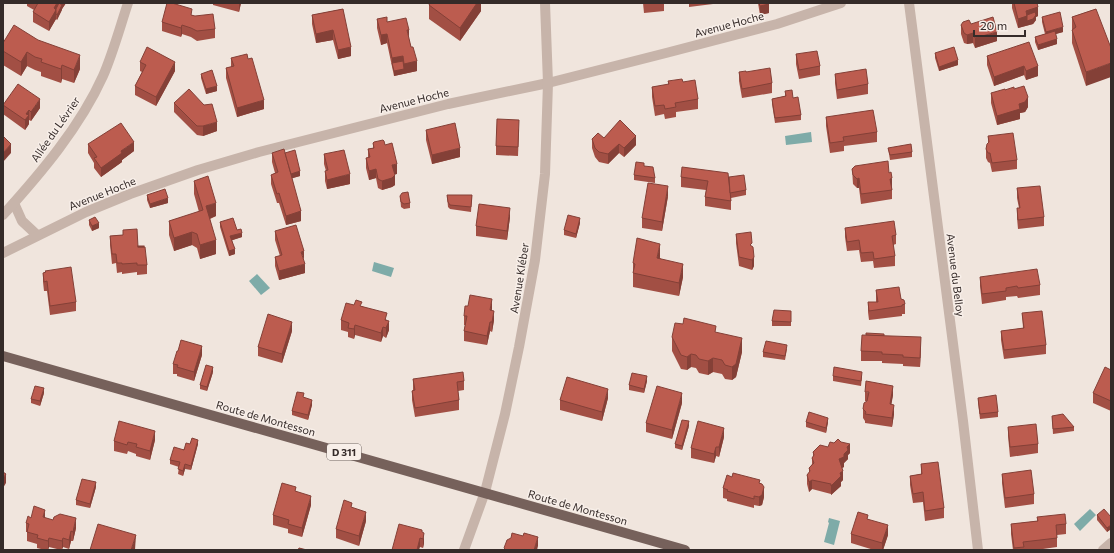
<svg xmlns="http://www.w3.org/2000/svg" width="1114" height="553" font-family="Commissioner,sans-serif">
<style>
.water{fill:#7eaba8}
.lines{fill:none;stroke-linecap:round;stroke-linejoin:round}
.street{stroke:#c7b4aa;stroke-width:10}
.primary{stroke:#76615b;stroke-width:10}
.wall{fill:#a24f44}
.shaded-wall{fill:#844037}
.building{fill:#bc5c4f;stroke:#844037}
.labels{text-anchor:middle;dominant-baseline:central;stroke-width:3;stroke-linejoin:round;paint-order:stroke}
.shield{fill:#f8efe9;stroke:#706663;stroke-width:1}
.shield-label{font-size:10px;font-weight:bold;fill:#352b29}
.street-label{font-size:11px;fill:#352b29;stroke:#f8efe9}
</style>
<rect width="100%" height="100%" fill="#f0e5dd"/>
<!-- water -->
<g class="water">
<polygon points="811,132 812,142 786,145 785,136"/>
<polygon points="374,262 394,268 391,277 372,271"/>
<polygon points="257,274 270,288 261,295 249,281"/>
<polygon points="1090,509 1096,515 1080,531 1074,524"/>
<polygon points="829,518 840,521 834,545 824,542 829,523 828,522"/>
</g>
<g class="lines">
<!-- street -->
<g class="street">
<polyline points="909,3 963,421 978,550"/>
<polyline points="14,203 22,221 37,235"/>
<path d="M 3,215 C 41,173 80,127 103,76 C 113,53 120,27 128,3"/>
<polyline points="3,253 86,212 130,194 198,170 259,152 448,104 548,83 666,53 777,24 841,3"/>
<polyline points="464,550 485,492 505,414 519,347 535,260 545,174 548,83 545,3"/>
<polyline points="1103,550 1111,543"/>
</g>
<!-- primary -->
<polyline class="primary" points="3,356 685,550"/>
</g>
<!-- wall -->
<g class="wall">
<polygon points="27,3 66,3 62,9 57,20 56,19 49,31 33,22 33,12 34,10 27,6"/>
<polygon points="213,3 241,3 239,12 213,5"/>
<polygon points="430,3 481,3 481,11 460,41 429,19 429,5"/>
<polygon points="643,3 664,3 664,11 644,13"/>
<polygon points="689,3 713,3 713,4 689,7"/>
<polygon points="758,3 769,3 769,13 760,15"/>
<polygon points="1012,3 1037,3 1038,16 1036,17 1036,20 1033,24 1018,28 1012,8"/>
<polygon points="343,9 351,56 338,59 333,40 316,43 312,24 312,15"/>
<polygon points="1096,9 1086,86 1072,43 1072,17"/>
<polygon points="192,15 215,29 215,38 197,41 191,37 182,34 181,37 162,31 162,22"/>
<polygon points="1042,17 1063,32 1055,34 1057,44 1038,50 1035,42 1035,37 1045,34 1042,22"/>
<polygon points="377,19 387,22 409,39 417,71 394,76 387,43 381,45 377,28"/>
<polygon points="971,24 997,41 975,48 973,43 967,44 964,43 961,34 961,25"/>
<polygon points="3,43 80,69 74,83 62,79 61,83 41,76 41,72 35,70 27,66 21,76 3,65"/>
<polygon points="935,53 958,65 939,71 935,58"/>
<polygon points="796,54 820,66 820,75 799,79 796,64"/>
<polygon points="987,56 1038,66 1038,76 1026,80 1024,75 994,86 987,65"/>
<polygon points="231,58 264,109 237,117 226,78 226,68 231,67"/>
<polygon points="140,62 175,71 156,106 135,95 135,86 142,72 140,71"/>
<polygon points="739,72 746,72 772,83 772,93 742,98 739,81"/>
<polygon points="201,74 217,91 206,94 201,78"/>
<polygon points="835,74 868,84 868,94 837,99 835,83"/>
<polygon points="668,81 683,82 698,99 698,109 676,112 676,117 665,119 664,114 655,116 652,97 652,87 668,85"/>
<polygon points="1014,89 1028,107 1025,112 1020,113 1020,119 997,125 991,103 991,93"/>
<polygon points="785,91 801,115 801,120 775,123 772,104 772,99 785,96"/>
<polygon points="174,103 217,131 203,136 197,135 174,112"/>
<polygon points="3,105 40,108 31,121 29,120 29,124 25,130 3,114"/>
<polygon points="826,117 877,132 877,142 844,146 844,151 830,153 826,126"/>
<polygon points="519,129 518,156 496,155 496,146"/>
<polygon points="426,130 460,157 432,164 426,140"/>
<polygon points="988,136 1017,160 1017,169 992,172 990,163 988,162 986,158 986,149 988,143"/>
<polygon points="604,138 636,145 624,157 619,153 608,164 599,162 595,157 592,148 592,139"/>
<polygon points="373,143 385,145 397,174 394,174 395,185 392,187 382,190 378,188 376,178 369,180 366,168 366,158 368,158 368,149 373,148"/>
<polygon points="88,144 134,151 122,160 122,162 101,177 94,168 94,163 88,153"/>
<polygon points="888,148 912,152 912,157 890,160"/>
<polygon points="272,153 285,153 300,176 292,178 301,221 286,225 279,203 277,203 271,184 271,175 275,173 272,162"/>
<polygon points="324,154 350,184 327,189 325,181 325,171 326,171 324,164"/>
<polygon points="644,166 655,178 655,183 634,180 634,175"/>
<polygon points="852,169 889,173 892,188 892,199 861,204 859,188 857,188 853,184"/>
<polygon points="681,177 729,177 746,190 746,195 731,198 731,210 705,206 705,197 706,190 681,187"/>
<polygon points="194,181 216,216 210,219 216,254 200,259 197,248 192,245 174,251 169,235 169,221 199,212 194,194"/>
<polygon points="1017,188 1044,217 1044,226 1018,229 1017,218 1017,208 1019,208 1017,198"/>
<polygon points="147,195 168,203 150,208 147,200"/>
<polygon points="447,195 472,195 471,212 450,209 448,207"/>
<polygon points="400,196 410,203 410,208 404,209 401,207"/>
<polygon points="668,196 662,231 642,228 642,218"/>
<polygon points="510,217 507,240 476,236 476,226"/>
<polygon points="89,220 99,228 92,231 89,225"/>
<polygon points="220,222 237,230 242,237 232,240 235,254 229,256 220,227"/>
<polygon points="580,223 576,238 564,235 564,230"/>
<polygon points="845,228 896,235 896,244 893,245 895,256 895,266 874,268 873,261 861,262 859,250 847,251 845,237"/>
<polygon points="123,230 138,246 147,265 147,274 137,275 137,272 122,274 122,272 117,273 116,263 112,264 110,245 110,236 123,235"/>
<polygon points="275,231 305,273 279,280 275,266 275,257 280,256 275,240"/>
<polygon points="736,234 752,247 754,266 752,270 739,266 736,243"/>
<polygon points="660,257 660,258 683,277 679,296 633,287 633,263"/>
<polygon points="43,273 76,302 76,311 50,315 47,291 44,291 43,282"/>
<polygon points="980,277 1040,285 1040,295 1018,298 1017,296 1006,297 1006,300 982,304 980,286"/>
<polygon points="876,290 901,299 905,304 905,314 902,314 902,316 869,320 868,312 868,302 876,302"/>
<polygon points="362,306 387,320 389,330 386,338 383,336 381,342 355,335 354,339 348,337 348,332 341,330 341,320"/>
<polygon points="492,309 491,310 494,320 492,332 490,331 487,345 464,341 464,331 465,325 464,325 464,316"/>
<polygon points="1022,313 1046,345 1046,354 1004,359 1001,340 1001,331 1023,328"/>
<polygon points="791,316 791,326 772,326 772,321"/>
<polygon points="292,331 282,363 258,356 258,347"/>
<polygon points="716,333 742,352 736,377 732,380 725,379 722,374 713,372 708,375 699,373 696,368 691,367 687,370 681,369 672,351 672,337"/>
<polygon points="884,336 921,347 920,367 903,366 903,364 882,363 882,361 861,361 861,351"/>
<polygon points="787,349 785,360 763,357 763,352"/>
<polygon points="202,355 194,381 177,376 177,374 173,374 173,364"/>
<polygon points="1111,370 1111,411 1093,403 1093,393"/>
<polygon points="213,372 207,391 200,389 200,385"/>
<polygon points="833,376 862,377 861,386 833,381"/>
<polygon points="413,379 464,381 464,390 458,391 459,400 459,410 415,417 412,400 412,391 413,390"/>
<polygon points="647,381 644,393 629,390 629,385"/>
<polygon points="865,392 893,395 891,404 894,414 892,427 865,423 865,421 863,418 863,409 867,401 865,401"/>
<polygon points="44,393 40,406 31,403 31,399"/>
<polygon points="304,398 312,405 308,420 292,415 292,411"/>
<polygon points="608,398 602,421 560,410 560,400"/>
<polygon points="978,398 998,412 998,417 980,419 978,402"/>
<polygon points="682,403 672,439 646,432 646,423"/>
<polygon points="1052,416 1074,427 1074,431 1053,434"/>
<polygon points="806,422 828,422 826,433 806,427"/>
<polygon points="689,426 682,450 675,448 675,444"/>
<polygon points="1008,427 1038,444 1038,453 1010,457 1008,436"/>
<polygon points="724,437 719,457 716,456 714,463 691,458 691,448"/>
<polygon points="155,440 150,460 136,456 136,454 128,451 127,454 114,451 114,441"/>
<polygon points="190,444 198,444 191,470 185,469 183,476 178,474 179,467 170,464 170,460"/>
<polygon points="813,452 850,453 848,455 848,459 844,463 844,467 842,468 843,480 841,482 841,486 831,495 831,494 812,489 809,492 807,484 807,475 809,473 809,468 812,464 812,458 813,457"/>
<polygon points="921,464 944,508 944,518 925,521 923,502 913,503 910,485 910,476 921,474"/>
<polygon points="1002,474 1034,494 1034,504 1005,508 1002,483"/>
<polygon points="760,483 764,497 762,505 759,506 754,505 754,508 727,501 727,499 723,498 723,488"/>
<polygon points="96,487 90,508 76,505 76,500"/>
<polygon points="296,491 311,505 302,537 288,533 288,529 273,525 273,515"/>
<polygon points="1097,515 1111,517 1111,529 1107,532 1097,520"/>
<polygon points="1037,517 1066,524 1066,534 1057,535 1057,547 1036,550 1013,550 1011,534 1011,524 1037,521"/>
<polygon points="31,518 76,528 73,541 71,541 69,549 63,547 61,550 49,547 48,550 45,550 37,548 37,544 27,541 27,532 26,532 26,523"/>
<polygon points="868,519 888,535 883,550 874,550 851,543 851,534"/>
<polygon points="366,521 359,546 336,538 336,529"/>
<polygon points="422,533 424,543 423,548 420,547 392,550"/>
</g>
<!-- shaded-wall -->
<g class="shaded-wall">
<polygon points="57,3 59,3 56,14 56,19 49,31 49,22 54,8"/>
<polygon points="62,3 66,3 62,9"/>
<polygon points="239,3 241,3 239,12"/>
<polygon points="477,3 481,3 481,11 460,41 460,28"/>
<polygon points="769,4 769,13 760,15 760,6"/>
<polygon points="62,5 62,10 57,20 57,15"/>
<polygon points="1038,7 1038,16 1036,17 1036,20 1033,24 1018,28 1018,19 1026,11"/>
<polygon points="182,25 182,34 181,37 181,28"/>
<polygon points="1063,27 1063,32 1046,37 1046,32"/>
<polygon points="333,30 333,40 316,43 316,34"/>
<polygon points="407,30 409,30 409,39"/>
<polygon points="997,32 997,41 975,48 975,38"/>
<polygon points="973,33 973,43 967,44 967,35"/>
<polygon points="387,34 387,43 381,45 381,35"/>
<polygon points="1057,39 1057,44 1038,50 1038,45"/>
<polygon points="351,47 351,56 338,59 338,50"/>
<polygon points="27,52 27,66 21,76 21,62"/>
<polygon points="80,55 80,69 74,83 74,70"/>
<polygon points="403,56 403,65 392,63 392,68 392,58"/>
<polygon points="958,60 958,65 939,71 939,67"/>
<polygon points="417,61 417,71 394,76 394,71 404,69 404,64"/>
<polygon points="175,62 175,71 156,106 156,97"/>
<polygon points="1111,63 1111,77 1086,86 1086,72"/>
<polygon points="62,65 62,79 61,83 61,69"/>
<polygon points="1024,66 1024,75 994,86 994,77"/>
<polygon points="1038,66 1038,76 1026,80 1026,71"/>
<polygon points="217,86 217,91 206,94 206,89"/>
<polygon points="1028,97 1028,107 1025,112 1020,113 1020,119 997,125 997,116 1019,104"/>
<polygon points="40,99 40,108 31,121 31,112"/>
<polygon points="264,100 264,109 237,117 237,108"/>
<polygon points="29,110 29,124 25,130 25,120 26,114"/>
<polygon points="217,122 217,131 203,136 203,126"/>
<polygon points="636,136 636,145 624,157 624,148"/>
<polygon points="134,142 134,151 122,160 122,162 101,177 101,168 121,151"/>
<polygon points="11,144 11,153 3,162 3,153"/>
<polygon points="619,144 619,153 608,164 608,154"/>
<polygon points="460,148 460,157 432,164 432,155"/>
<polygon points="397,164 397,174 392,175 392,165"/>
<polygon points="376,169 376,178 369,180 369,171"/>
<polygon points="300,171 300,176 290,179 290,174"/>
<polygon points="350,174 350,184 327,189 327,180"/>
<polygon points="395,175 395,185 392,187 382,190 382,181"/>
<polygon points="859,178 859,188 857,188 857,179"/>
<polygon points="892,178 892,188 890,189 890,179"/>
<polygon points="668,186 668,196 662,231 662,222"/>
<polygon points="168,198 168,203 150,208 150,204"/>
<polygon points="216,203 216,216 206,220 206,206"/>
<polygon points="510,208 510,217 507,240 507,231"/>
<polygon points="301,211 301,221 286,225 286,216"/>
<polygon points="580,218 580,223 576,238 576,234"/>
<polygon points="99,223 99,228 92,231 92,226"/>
<polygon points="192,232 192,245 174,251 174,238"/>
<polygon points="242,233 242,237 230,241 230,236"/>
<polygon points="216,240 216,254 200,259 200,245"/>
<polygon points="660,244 660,257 657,272 657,258"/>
<polygon points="235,249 235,254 229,256 229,251"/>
<polygon points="304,251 304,260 301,252"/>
<polygon points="754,257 754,266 752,270 752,260"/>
<polygon points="305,264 305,273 279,280 279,271"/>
<polygon points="683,264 683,277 679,296 679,283"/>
<polygon points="492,299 492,309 490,319 490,310"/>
<polygon points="494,311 494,320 492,332 492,322"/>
<polygon points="389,321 389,330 386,338 386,328"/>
<polygon points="292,322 292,331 282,363 282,354"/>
<polygon points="490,322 490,331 487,345 487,336"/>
<polygon points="355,325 355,335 354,339 354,329"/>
<polygon points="383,327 383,336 381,342 381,333"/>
<polygon points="921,337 921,347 920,367 920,358"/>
<polygon points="742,338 742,352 736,377 732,380 732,367"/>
<polygon points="202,346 202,355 194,381 194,372"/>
<polygon points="691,354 691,367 687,370 687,357"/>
<polygon points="713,358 713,372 708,375 708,361"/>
<polygon points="213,367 213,372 207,391 207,387"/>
<polygon points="647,376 647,381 644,393 644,389"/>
<polygon points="893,386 893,395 890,413 890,404"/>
<polygon points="44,388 44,393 40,406 40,401"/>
<polygon points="608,389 608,398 602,421 602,412"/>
<polygon points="682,393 682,403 672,439 672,430"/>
<polygon points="312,400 312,405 308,420 308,415"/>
<polygon points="894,405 894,414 892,427 892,418"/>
<polygon points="828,418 828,422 826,433 826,428"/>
<polygon points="689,421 689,426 682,450 682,446"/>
<polygon points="724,428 724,437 719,457 719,447"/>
<polygon points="155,431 155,440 150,460 150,451"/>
<polygon points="198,440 198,444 191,470 191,466"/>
<polygon points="850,444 850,453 848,455 848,459 844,463 844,467 839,469 839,459 844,454 847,447"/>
<polygon points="716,447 716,456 714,463 714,454"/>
<polygon points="185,464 185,469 183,476 183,471"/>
<polygon points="843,471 843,480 841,482 841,486 831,495 831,486 840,473"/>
<polygon points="6,474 6,483 3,488 3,478"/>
<polygon points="812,480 812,489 809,492 809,482"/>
<polygon points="96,482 96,487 90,508 90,504"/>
<polygon points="764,487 764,497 762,505 759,506 759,497"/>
<polygon points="311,496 311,505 302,537 302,528"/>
<polygon points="45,510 45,519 43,517"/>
<polygon points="366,512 366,521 359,546 359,536"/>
<polygon points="76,518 76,528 73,541 73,532"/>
<polygon points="888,525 888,535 883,550 882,550 882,543"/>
<polygon points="1111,525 1111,529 1107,532 1107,528"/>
<polygon points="71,531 71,541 69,549 69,540"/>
<polygon points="424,533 424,543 423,548 423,539"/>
<polygon points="136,535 135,550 131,550"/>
<polygon points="538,537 538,546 537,550 534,550"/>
<polygon points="49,538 49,547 48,550 48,541"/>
<polygon points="63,538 63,547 62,550 62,541"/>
<polygon points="420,538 420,547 419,550 417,550"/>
</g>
<!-- building -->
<g class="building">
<polygon points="37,3 57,3 54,8 56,10 49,22 33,12 38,3"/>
<polygon points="59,3 62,5 57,15 56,14 56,9"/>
<polygon points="167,3 172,3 192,9 191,15 195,16 213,14 215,29 197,31 191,28 182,25 181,28 162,22"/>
<polygon points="430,3 477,3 460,28 429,5"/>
<polygon points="759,3 769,3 769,4 760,6"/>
<polygon points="1014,3 1037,3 1038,7 1026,11 1027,16 1018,19"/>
<polygon points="343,9 351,47 338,50 333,30 316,34 312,15"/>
<polygon points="1096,9 1111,48 1111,63 1086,72 1072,30 1076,27 1072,17"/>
<polygon points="1035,12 1036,15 1033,19 1027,21 1027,15"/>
<polygon points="1060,12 1063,27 1046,32 1042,17"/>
<polygon points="387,17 387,22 406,18 409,30 407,30 411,47 413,47 417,61 404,64 403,56 392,58 387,34 381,35 377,19"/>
<polygon points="993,17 997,32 975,38 973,33 967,35 964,33 961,25 963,22 969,20 971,24"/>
<polygon points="14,25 38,40 80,55 74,70 62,65 61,69 41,62 42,59 35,57 27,52 21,62 3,51 3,43"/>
<polygon points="1055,31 1057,39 1038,45 1035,37"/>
<polygon points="1029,42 1038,66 1026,71 1024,66 994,77 987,56"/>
<polygon points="147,47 175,62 156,97 135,86 146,65 140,62"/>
<polygon points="954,47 958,60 939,67 935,53"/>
<polygon points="817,51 820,66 799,70 796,54"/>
<polygon points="247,54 248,59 252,58 264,100 237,108 226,68 234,66 231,58"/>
<polygon points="403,61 404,69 394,71 392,63"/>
<polygon points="770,68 772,83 742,89 739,72 746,71 746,72"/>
<polygon points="866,69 868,84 837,90 835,74"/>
<polygon points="212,70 217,86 206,89 201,74"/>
<polygon points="682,79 683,82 695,80 698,99 675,103 676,107 665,109 664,105 655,106 652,87 669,84 668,81"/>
<polygon points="18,84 40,99 31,112 29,110 26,114 29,115 25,120 3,105"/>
<polygon points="1024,86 1028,97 1025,102 1019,104 1020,109 997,116 991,93 1005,89 1005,90 1014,87 1014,89"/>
<polygon points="189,89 204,105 212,104 217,122 203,126 197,126 174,103"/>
<polygon points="792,90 793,98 798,97 801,115 775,118 772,99 786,96 785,91"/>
<polygon points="873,110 877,132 843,137 844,141 830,143 826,117"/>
<polygon points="497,119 519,120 518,147 496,146"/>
<polygon points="620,120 636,136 624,148 619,144 608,154 599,152 595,148 592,139 598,133 604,138"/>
<polygon points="121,123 134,142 121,151 122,153 101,168 94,158 97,157 88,144"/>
<polygon points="455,123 460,148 432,155 426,130"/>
<polygon points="1013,133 1017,160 992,163 990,153 988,153 986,149 987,144 989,142 988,136"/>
<polygon points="3,136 11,144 3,153"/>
<polygon points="383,140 384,141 385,145 392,143 397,164 392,165 395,175 392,178 382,181 378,179 376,169 369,171 366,158 370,157 368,149 374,148 373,143 374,142"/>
<polygon points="911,144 912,152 890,155 888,148"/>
<polygon points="284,149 301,211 286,216 279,193 277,194 271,175 278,172 272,153"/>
<polygon points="295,150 300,171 291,174 285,153"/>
<polygon points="344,150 350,174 327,180 325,171 328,170 324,154"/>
<polygon points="888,161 889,173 891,172 892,178 890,179 892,190 861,194 859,178 857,179 853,175 852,169 855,166"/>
<polygon points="636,162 644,163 644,166 653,167 655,178 634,175"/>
<polygon points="682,167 728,173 731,201 705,197 708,181 681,177"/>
<polygon points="744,175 746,190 730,193 729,177"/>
<polygon points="208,176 216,203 206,206 216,240 200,245 197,234 192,232 174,238 169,221 203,210 194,181"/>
<polygon points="648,183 668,186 662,222 642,218"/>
<polygon points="1040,186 1044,217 1018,220 1017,208 1020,208 1017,188"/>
<polygon points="165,189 168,198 150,204 147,195"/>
<polygon points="408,192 410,203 404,204 401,202 400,196 402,193"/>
<polygon points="447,195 472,195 471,207 450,205 448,202"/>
<polygon points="479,204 510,208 507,231 476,226"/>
<polygon points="568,215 580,218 576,234 564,230"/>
<polygon points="95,217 99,223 92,226 89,220"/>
<polygon points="233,218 237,230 241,229 242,233 230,236 235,249 229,251 220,222"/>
<polygon points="894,221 896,235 892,236 895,256 874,259 873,252 861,253 859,240 847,242 845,228"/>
<polygon points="296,225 304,251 301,252 305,264 279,271 275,257 282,255 275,231"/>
<polygon points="137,229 138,247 145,247 147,265 137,265 137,263 122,264 122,263 117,263 116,254 112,254 110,236 123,235 123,230"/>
<polygon points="751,232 752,243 750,245 753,247 754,257 752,260 739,257 736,234"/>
<polygon points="637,238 660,244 657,258 683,264 679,283 633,273 635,264 633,263"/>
<rect x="138" y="246" width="6" height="1"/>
<polygon points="71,267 76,302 50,306 47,281 44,282 43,273 46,272 45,271"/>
<polygon points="1037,269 1040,285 1018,288 1017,286 1006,288 1006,291 982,294 980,277"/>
<polygon points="899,287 901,299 904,300 905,304 902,305 902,306 869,311 868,302 878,302 876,290"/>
<polygon points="470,295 492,299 490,310 494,311 492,322 490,322 487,336 464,331 467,316 464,316 465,306 468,306"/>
<polygon points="356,300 362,302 360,306 387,313 385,320 389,321 386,328 383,327 381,333 355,325 354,329 348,328 349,323 341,320 346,303 354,305"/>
<polygon points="774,310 791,311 791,322 772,321"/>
<polygon points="1042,311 1046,345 1004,350 1001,331 1024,328 1022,313"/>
<polygon points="268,314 292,322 282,354 258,347"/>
<polygon points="684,318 716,326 715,332 742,338 736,364 732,367 725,365 722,360 713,358 708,361 699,359 696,355 691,354 687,357 681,355 672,337 675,323 683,324"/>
<polygon points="866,333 884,334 884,336 866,335"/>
<polygon points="862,335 921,337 920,358 903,357 903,355 882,354 882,352 861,351"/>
<polygon points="181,340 202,346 194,372 177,367 178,365 173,364 177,351 178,351"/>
<polygon points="766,341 787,345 785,356 763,352"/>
<polygon points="206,365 213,367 207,387 200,385"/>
<polygon points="834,367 862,372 861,381 833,376"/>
<polygon points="1105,367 1111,370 1111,401 1093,393"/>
<polygon points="463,372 464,381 457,382 459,400 415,408 412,391 415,390 413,379"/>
<polygon points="632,373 647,376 644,389 629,385"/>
<polygon points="567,377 608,389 602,412 560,400"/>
<polygon points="866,381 893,386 890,404 894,405 892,418 865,414 866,412 863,409 864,403 867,401 869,392 865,392"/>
<polygon points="35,386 44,388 40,401 31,399"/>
<polygon points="657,386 682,393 672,430 646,423"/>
<polygon points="297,392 304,393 303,397 312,400 308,415 292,411"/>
<polygon points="996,395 998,412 980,414 978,398"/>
<polygon points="809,412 828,418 826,428 806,422"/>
<polygon points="1063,414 1074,427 1053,429 1052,416"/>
<polygon points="682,420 689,421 682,446 675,444"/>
<polygon points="119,421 155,431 150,451 136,447 137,444 128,442 127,445 114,441"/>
<polygon points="698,421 724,428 719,447 716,447 714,454 691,448"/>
<polygon points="1036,424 1038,444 1010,447 1008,427"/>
<polygon points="192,438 198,440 191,466 185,464 183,471 178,469 180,462 170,460 174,447 184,450 186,443 190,444"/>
<polygon points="838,439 841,442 850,444 847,447 848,450 844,454 844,457 839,459 843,471 840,473 841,476 831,486 831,484 812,480 809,482 807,475 810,471 809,468 814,463 812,458 814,455 813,452 820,445 828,447 830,442 834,443"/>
<polygon points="938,462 944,508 925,511 923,492 913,494 910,476 922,474 921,464"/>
<polygon points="1031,470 1034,494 1005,498 1002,474"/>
<polygon points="3,472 6,474 3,478"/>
<polygon points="733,473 760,480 759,483 762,484 764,487 762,495 759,497 754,496 754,499 727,491 728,490 723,488 727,475 732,477"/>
<polygon points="82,479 96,482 90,504 76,500"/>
<polygon points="282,483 296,487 295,491 311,496 302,528 288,524 289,520 273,515"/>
<polygon points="344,500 352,503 351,507 366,512 359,536 336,529"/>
<polygon points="34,506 45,510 43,517 53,520 54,517 60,514 76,518 73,532 71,531 69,540 63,538 62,541 49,538 48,541 37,538 38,535 27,532 29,524 26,523 28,516 31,518"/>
<polygon points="1104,509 1111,517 1111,525 1107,528 1097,515"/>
<polygon points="858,512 868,515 867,519 888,525 882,543 851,534"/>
<polygon points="1065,514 1066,524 1056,525 1057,538 1023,542 1024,547 1014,548 1011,524 1038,521 1037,517"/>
<polygon points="98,524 136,535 131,550 90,550"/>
<polygon points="399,524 422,530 422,532 424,533 423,539 420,538 417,550 392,550"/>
<polygon points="512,533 523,536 524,533 538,537 534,550 506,550 504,548 507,540 511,538"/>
<polygon points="299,548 307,550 298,550"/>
</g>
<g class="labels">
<!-- shield labels -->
<rect class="shield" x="327" y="444" width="34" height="16" rx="3"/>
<g class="shield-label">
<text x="344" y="452">D 311</text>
</g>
<!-- street labels -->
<g class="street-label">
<text transform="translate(729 24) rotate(-15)">Avenue Hoche</text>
<text transform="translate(414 100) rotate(-14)">Avenue Hoche</text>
<text transform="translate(55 129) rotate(-55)">Allée du Lévrier</text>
<text transform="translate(102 193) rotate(-22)">Avenue Hoche</text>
<text transform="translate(956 275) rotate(83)">Avenue du Belloy</text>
<text transform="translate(519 278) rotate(-81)">Avenue Kléber</text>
<text transform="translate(266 418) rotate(16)">Route de Montesson</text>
<text transform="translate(578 507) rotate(16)">Route de Montesson</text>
</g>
</g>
<!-- border -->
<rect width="1114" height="553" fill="none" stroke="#352b29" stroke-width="8"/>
<!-- scale -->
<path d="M974 30v6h51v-6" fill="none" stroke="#352b29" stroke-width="2"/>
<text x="980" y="30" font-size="12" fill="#352b29" stroke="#f8efe9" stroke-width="3" paint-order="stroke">20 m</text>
</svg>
